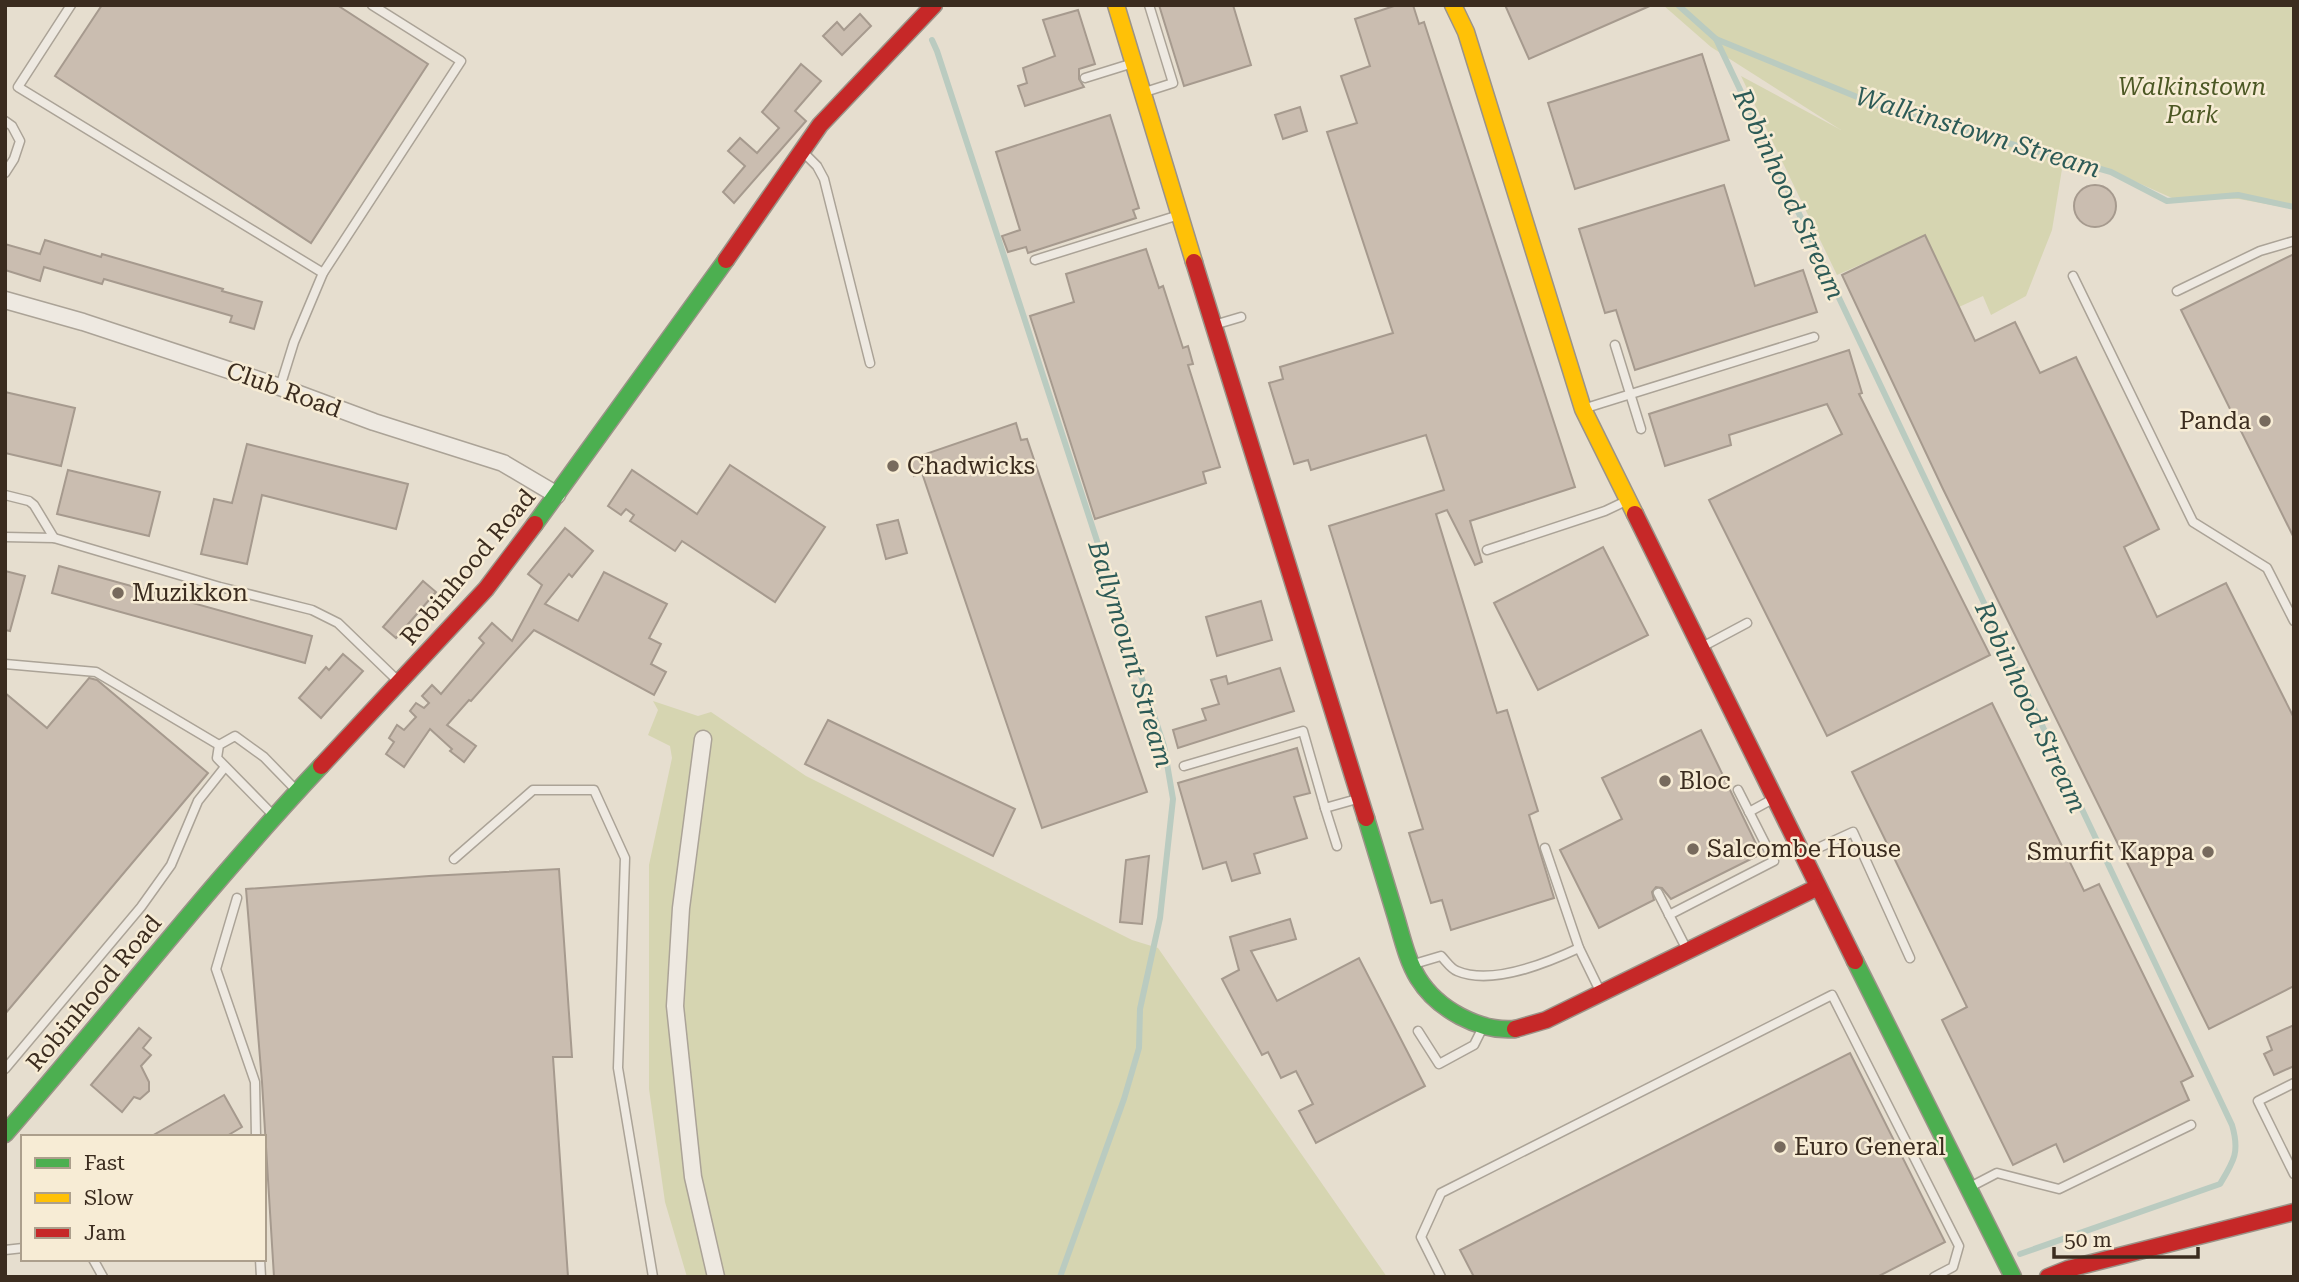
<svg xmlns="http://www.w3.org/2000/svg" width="2299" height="1282" font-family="'Roboto Serif',serif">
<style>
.green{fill:#d6d5b1}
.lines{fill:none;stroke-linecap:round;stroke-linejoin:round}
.stream{stroke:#bacbc0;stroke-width:6}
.building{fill:#cabdb0;stroke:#a69a8e;stroke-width:2}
.lane-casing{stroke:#aba397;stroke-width:11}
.street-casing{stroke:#aba397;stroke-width:19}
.fast-casing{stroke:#9b9388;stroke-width:19}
.slow-casing{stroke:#9b9388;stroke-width:19}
.jam-casing{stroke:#9b9388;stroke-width:19}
.lane{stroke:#eee9e1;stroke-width:8}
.street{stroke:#eee9e1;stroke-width:16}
.fast{stroke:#4caf50;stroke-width:16}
.slow{stroke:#ffc107;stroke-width:16}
.jam{stroke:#c62828;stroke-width:16}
.poi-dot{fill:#776a5d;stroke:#f7ecd5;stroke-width:2.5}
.labels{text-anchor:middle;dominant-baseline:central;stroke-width:5;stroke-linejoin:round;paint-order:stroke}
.park-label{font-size:24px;font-style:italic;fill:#4c5824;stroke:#f7ecd5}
.street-label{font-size:24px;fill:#3b2c1f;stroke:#f7ecd5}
.poi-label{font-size:24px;fill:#3b2c1f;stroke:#f7ecd5;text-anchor:start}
.water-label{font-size:26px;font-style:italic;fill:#2d5b57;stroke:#f7ecd5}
</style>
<rect width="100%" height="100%" fill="#e6decf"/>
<!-- green -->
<g class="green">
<polygon points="1663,5 2294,5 2294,209 2239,199 2172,198 2105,168 2063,163 2052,230 2026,296 1991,315 1983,296 1959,307 1925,236 1837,275 1741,76 1841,130 1711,47"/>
<polygon points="653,701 698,716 711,712 806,776 1132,940 1158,948 1387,1277 687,1277 665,1202 649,1089 649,865 672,758 670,746 648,735 658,710"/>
</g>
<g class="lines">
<!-- stream -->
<g class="stream">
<polyline points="1678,5 1716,39 1884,108 2111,172 2167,201 2238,195 2294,207"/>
<path d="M 1716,39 L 2232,1125 C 2240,1152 2234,1161 2220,1184 L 2020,1254"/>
<polyline points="932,40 937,51 1164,746 1173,799 1160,918 1140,1009 1139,1048 1124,1099 1060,1277"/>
</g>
</g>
<!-- building -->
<g class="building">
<polygon points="102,5 337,5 428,64 311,243 55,76"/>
<polygon points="1159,5 1233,5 1251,65 1184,86"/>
<polygon points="1397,5 1413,5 1419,24 1424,22 1575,487 1470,521 1482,562 1475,565 1447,510 1436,514 1497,713 1507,710 1538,811 1529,815 1554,898 1451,930 1442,900 1431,903 1409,833 1423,829 1329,526 1444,490 1426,435 1311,470 1308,460 1294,464 1269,383 1283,379 1280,367 1393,333 1327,132 1357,123 1341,76 1370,66 1355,19"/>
<polygon points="1505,5 1652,5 1529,59"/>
<polygon points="1078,10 1095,64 1079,69 1079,79 1084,87 1025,106 1018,86 1027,83 1023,68 1055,56 1043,20"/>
<polygon points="860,14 871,26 842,55 823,36 837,22 844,30"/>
<polygon points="1702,54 1729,140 1575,189 1548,103"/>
<polygon points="801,64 821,81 795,111 806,121 734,203 723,192 745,166 728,151 740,138 757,153 779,128 762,112"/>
<polygon points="1300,107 1307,131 1283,139 1275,115"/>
<polygon points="1110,115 1139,208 1133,210 1136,218 1028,253 1026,247 1008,252 1002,236 1020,230 996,152"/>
<circle cx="2095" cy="206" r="21"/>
<polygon points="1724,185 1755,286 1803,270 1817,312 1635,370 1616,310 1605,313 1579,229"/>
<polygon points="1925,235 1975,341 2015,322 2040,373 2076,357 2159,529 2124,547 2157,617 2226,583 2294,718 2294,986 2209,1029 1943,489 1842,275"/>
<polygon points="45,240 101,257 102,254 223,289 222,291 262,302 254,329 230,322 232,316 104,279 102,284 44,267 40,281 5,270 5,244 40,254"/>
<polygon points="1146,249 1159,288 1163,286 1183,348 1188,346 1193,364 1188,365 1220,467 1203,472 1206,483 1095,519 1030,316 1074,302 1066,274"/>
<polygon points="2294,254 2294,538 2181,310"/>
<polygon points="1849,350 1862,393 1859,394 1990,655 1827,736 1709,500 1842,434 1827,404 1729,435 1731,445 1665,466 1649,414"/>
<polygon points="5,392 75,408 61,466 5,453"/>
<polygon points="1016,423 1021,440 1027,439 1147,792 1042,828 922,473 914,476 908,460"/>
<polygon points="247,444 408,484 396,529 262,495 247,564 201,554 214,499 232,503"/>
<polygon points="730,465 825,527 775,602 682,541 675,551 630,521 634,515 626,509 621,515 608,506 632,470 697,514"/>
<polygon points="68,470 160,492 149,536 57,514"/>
<polygon points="898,520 907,553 886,559 877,525"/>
<polygon points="565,528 593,551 572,577 569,574 545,604 578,621 604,572 667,604 649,638 661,644 651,664 666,672 654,695 534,630 471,701 469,700 447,725 476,746 464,762 450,751 452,749 430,729 404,767 386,754 394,742 389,738 397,725 404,730 416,717 410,711 416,703 424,708 429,703 422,696 432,685 441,694 484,643 479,638 492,623 512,641 542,585 528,574"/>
<polygon points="1603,547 1648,635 1538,690 1494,603"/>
<polygon points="59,566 312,636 305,663 52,593"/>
<polygon points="5,571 25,576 10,631 5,630"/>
<polygon points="423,581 436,592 396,638 383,627"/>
<polygon points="1261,601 1272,640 1217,656 1206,617"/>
<polygon points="343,654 363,671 321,718 299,698 326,667 329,670"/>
<polygon points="1280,668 1294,711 1178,748 1173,730 1206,720 1202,709 1219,704 1211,680 1226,676 1228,684"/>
<polygon points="89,678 97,680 208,773 5,1014 5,693 47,728"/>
<polygon points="1992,703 2084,891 2099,884 2193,1076 2181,1082 2189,1100 2064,1162 2056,1144 2013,1165 1942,1020 1967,1007 1852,772"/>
<polygon points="828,720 1015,809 993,856 805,764"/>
<polygon points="1701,730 1761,854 1671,899 1662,888 1656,887 1652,892 1654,900 1599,928 1560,850 1622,819 1602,778"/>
<polygon points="1297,748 1310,793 1294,797 1307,838 1254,854 1260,873 1232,881 1226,862 1203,869 1178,783"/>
<polygon points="1149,856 1142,924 1120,922 1126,860"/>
<polygon points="559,869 572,1057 553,1057 568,1277 274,1277 262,1082 246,889 429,876"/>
<polygon points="1290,919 1296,939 1251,951 1277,1001 1359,958 1425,1086 1316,1143 1299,1111 1313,1104 1296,1071 1281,1078 1268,1052 1262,1055 1222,979 1239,970 1230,937"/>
<polygon points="2294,1025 2294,1066 2274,1075 2264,1054 2272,1050 2267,1037"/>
<polygon points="139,1028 151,1038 143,1048 151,1055 141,1066 149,1082 149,1091 140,1099 134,1097 122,1112 91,1085"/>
<polygon points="1850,1053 1945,1242 1877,1277 1474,1277 1460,1250"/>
<polygon points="224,1095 242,1127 225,1137 150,1137"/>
</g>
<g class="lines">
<!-- lane casing -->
<g class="lane-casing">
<g id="lane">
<polyline points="71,5 18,87 323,273"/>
<polyline points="1085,78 1130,64"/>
<polyline points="1145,92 1173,83 1149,5"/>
<polyline points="5,121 12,126 20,141 14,159 5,173"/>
<polyline points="805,154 817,166 824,179 870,363"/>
<polyline points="1035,260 1179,215"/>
<polyline points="2073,276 2193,522 2267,568 2294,621"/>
<polyline points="2177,291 2260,251 2294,241"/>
<polyline points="1214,325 1241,317"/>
<polyline points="1615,345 1641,429"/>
<polyline points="280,387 294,342 323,273 461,61 372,5"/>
<polyline points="1586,408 1814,337"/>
<polyline points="5,495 29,501 34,505 54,538"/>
<polyline points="5,537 54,538 220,587 312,610 338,623 397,680"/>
<polyline points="1487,550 1605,511 1626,501"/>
<polyline points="1702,647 1747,623"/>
<polyline points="5,664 96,672 219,745"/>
<polyline points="1184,766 1303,731 1325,808 1357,799"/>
<polyline points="1325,808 1337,846"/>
<polyline points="1749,812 1771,800"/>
<polyline points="272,814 217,758 219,745 235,736 264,757 295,789"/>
<polyline points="1545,848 1579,948"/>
<polyline points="1805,854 1853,832 1910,958"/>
<polyline points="454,859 533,790 594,790 625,858 618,1068 653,1277"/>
<polyline points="1658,893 1686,948"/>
<polyline points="237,898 216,969 255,1082 256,1137"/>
<polyline points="1669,915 1774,861 1738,790"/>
<path d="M 1414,964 L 1441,956 C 1446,961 1451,969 1457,971 C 1492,986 1547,963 1579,948 L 1600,991"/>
<polyline points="1418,1031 1439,1064 1474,1045 1483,1027"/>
<polyline points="5,1069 141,907 171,865 198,801 225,767"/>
<polyline points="2294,1083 2258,1101 2294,1174"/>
<polyline points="1972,1186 1997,1173 2059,1189 2191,1125"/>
<polyline points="5,1250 23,1248"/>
<polyline points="93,1259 103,1277"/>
<polyline points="260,1259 261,1277"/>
<polyline points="1441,1277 1421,1237 1441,1193 1832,995 1959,1246 1953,1267 1934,1277"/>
</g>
</g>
<!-- street casing -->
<g class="street-casing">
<g id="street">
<polyline points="5,300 83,322 280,387 374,422 503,463 557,495"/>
<polyline points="703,739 681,908 675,1006 693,1177 716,1277"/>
</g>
</g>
<!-- fast casing -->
<g class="fast-casing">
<g id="fast">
<polyline points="535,524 726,260"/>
<path d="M 1366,818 C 1376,851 1386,884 1396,917 C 1402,937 1407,960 1418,978 C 1437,1009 1479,1032 1515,1029"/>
<polyline points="1855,961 2013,1277"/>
<path d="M 5,1134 C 111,1012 210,884 321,766"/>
</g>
</g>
<!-- slow casing -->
<g class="slow-casing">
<g id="slow">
<polyline points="1116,5 1194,262"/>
<polyline points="1453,5 1466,32 1583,409 1635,514"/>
</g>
</g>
<!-- jam casing -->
<g class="jam-casing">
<g id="jam">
<polyline points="726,260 820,125 934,5"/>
<polyline points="1194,262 1366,818"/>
<polyline points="1635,514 1855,961"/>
<polyline points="321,766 486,589 535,524"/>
<polyline points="1515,1029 1546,1020 1818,887"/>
<polyline points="2048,1277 2068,1269 2294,1212"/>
</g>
</g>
<!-- lane -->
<use href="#lane" class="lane"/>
<!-- street -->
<use href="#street" class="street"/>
<!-- fast -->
<use href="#fast" class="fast"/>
<!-- slow -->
<use href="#slow" class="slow"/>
<!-- jam -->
<use href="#jam" class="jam"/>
</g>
<!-- markers -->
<g class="poi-dot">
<circle cx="2265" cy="421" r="7"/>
<circle cx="893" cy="466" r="7"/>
<circle cx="118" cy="593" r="7"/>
<circle cx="1665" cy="781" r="7"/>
<circle cx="1693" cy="849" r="7"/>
<circle cx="2208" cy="852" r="7"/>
<circle cx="1780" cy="1147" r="7"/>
</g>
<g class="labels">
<!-- park labels -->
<g class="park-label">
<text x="2192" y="87">Walkinstown<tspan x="2192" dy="28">Park</tspan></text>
</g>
<!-- street labels -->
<g class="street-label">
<text transform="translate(284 390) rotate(20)">Club Road</text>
<text transform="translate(468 567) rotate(-50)">Robinhood Road</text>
<text transform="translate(94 993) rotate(-50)">Robinhood Road</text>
</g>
<!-- poi labels -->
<g class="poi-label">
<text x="2251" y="421" text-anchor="end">Panda</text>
<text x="907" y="466">Chadwicks</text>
<text x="132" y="593">Muzikkon</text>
<text x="1679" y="781">Bloc</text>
<text x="1707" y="849">Salcombe House</text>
<text x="2194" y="852" text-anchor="end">Smurfit Kappa</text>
<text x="1794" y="1147">Euro General</text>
</g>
<!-- water labels -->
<g class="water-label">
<text transform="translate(1978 132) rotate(17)">Walkinstown Stream</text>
<text transform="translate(1789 194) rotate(65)">Robinhood Stream</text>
<text transform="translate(1131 654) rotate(73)">Ballymount Stream</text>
<text transform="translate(2031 707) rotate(65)">Robinhood Stream</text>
</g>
</g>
<!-- border -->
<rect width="2299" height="1282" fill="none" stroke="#3b2c1f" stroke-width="14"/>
<!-- legend -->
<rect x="21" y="1135" width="245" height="126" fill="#f7ecd5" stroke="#ac9f8c" stroke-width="2"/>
<rect x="35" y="1158" width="35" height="10" fill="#4caf50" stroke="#ac9f8c" stroke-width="2"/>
<text x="84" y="1170" font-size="21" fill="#3b2c1f">Fast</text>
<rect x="35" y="1193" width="35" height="10" fill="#ffc107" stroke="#ac9f8c" stroke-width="2"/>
<text x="84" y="1205" font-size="21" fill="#3b2c1f">Slow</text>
<rect x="35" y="1228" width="35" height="10" fill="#c62828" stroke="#ac9f8c" stroke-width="2"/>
<text x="84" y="1240" font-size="21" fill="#3b2c1f">Jam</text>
<!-- scale -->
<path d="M2054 1247v10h144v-10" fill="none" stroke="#3b2c1f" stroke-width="3.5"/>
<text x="2064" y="1247" font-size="21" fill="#3b2c1f" stroke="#f7ecd5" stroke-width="5" paint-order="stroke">50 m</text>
</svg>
